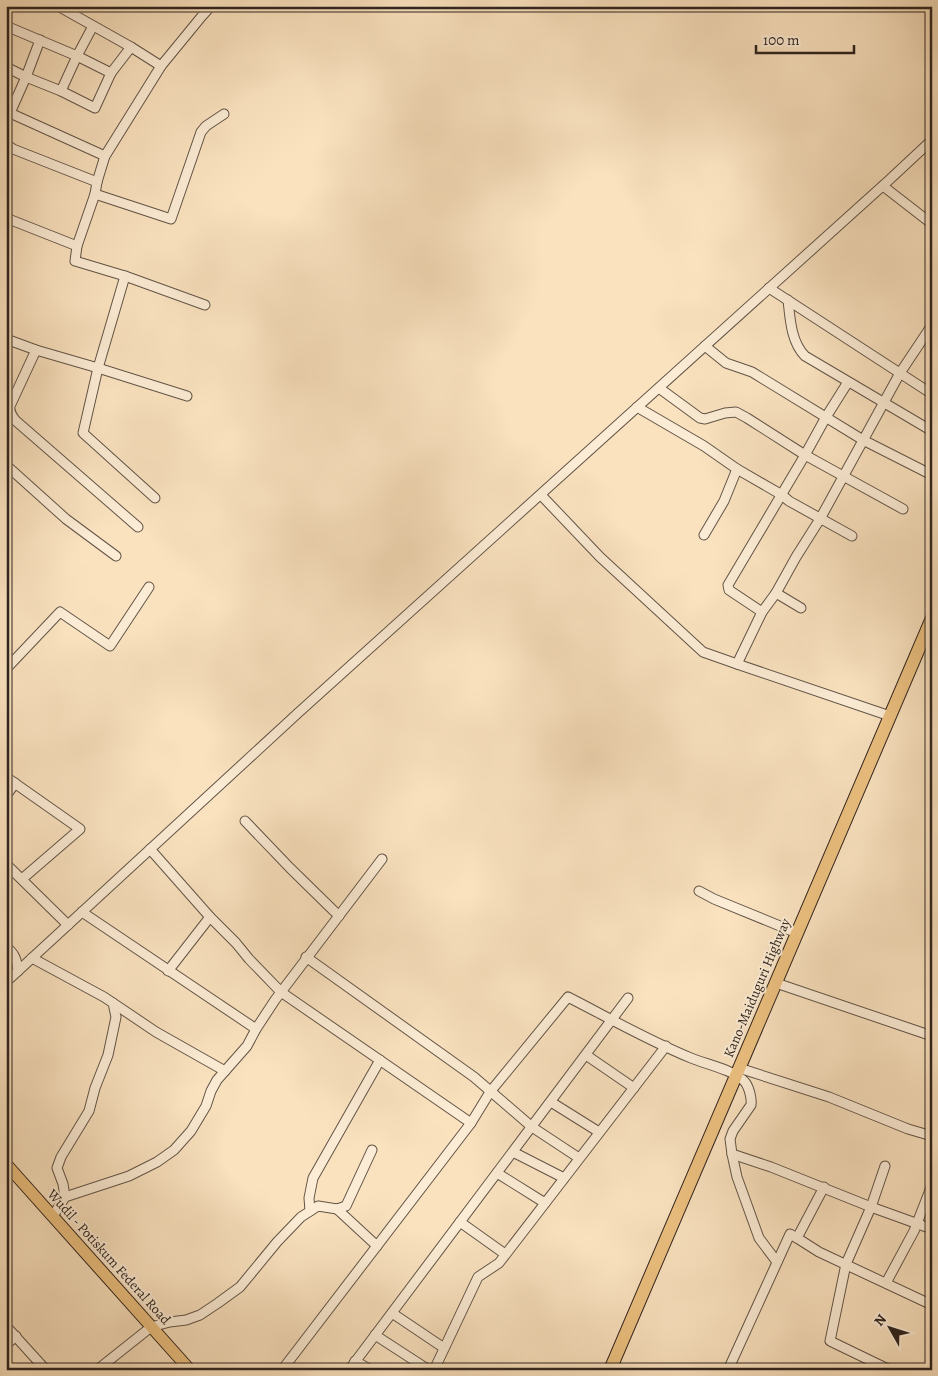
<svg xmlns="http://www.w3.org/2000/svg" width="938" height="1376" font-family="Alegreya,serif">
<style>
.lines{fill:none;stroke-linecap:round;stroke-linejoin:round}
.minor-casing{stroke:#625447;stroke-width:11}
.major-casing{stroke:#2f241f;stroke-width:13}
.highway-casing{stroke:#2f241f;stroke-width:14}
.minor{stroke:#fcecd5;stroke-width:9}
.major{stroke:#edc180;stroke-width:11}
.highway{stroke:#edc180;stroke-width:12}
.labels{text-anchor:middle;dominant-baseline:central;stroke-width:4;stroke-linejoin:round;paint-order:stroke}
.street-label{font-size:14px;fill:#2f241f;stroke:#fcecd5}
</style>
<rect width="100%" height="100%" fill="#fae2bf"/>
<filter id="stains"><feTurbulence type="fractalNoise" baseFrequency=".004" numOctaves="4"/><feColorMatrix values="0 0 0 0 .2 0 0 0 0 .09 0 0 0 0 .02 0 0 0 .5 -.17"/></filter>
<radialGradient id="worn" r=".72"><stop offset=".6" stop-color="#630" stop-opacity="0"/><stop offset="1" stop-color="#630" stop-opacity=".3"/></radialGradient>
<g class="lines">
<!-- minor casing -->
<g class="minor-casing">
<g id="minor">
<polyline points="58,6 131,47 161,66"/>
<polyline points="6,8 8,6"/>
<polyline points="6,26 77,56 111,73"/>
<polyline points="6,67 26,77 61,91 95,108 111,73 131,47"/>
<polyline points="61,91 77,56 93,26"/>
<polyline points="10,113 105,156"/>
<polyline points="6,117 10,113 26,77 40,40"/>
<polyline points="6,144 13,149 97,182"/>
<polyline points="883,186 932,224"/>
<polyline points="95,194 171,219 201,132 206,126 224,114"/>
<polyline points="6,218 77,246"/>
<polyline points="125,276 98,368 83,433 155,498"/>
<polyline points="769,288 932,394"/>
<path d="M 788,300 C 790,318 791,342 805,356 L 932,431"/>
<polyline points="205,305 125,276 75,261 77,246 95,194 97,182 105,156 161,66 202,16 211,6"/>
<polyline points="6,339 36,350 98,368 187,396"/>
<polyline points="705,346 726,363 752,372 863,440 932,475"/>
<path d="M 36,350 L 10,406 C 9,412 12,416 16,421 L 138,527"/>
<polyline points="659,388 700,418 705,419 725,413 736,412 747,418 805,455 903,509"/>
<polyline points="637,407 704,446 737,469 782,495 789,501 852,536"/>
<polyline points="6,465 66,519 116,556"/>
<polyline points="541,495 600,557 703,652 737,664 890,716"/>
<polyline points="704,535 724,501 737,469"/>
<polyline points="776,593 801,608"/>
<polyline points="762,612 729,590 728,585 805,455 826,417 848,382"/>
<polyline points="737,664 762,612 776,593 796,557 820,519 900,373 932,325"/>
<polyline points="6,669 60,612 110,646 149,587"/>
<polyline points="6,777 80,829 22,879"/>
<polyline points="6,796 15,783"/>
<polyline points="245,821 290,868 339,916"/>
<polyline points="150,849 210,917 236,943 249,959 281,992 471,1123"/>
<polyline points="6,864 68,925"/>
<polyline points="699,891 714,899 797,933"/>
<polyline points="82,912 256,1029"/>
<path d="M 6,947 C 15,953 17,961 18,971"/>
<polyline points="306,957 474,1077 532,1127 579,1158"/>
<polyline points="32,958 104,997 113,1003 116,1017 108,1055 95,1088 89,1111 61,1157 57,1168 63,1184 65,1197"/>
<polyline points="168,971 210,917"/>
<polyline points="6,982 298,713 888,181 932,140"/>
<polyline points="776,983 932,1036"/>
<polyline points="113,1003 156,1032 225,1071"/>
<polyline points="586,1055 634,1088"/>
<polyline points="739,1068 829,1097 908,1129 932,1136"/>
<polyline points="551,1102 599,1132"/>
<polyline points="513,1152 564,1178"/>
<polyline points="732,1154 771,1167 871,1207 932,1229"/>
<polyline points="885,1166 871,1207 846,1264 830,1341 890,1370"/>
<polyline points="497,1173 545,1203"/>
<polyline points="337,1209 377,1246"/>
<polyline points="310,1211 309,1198 313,1178 380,1060"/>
<polyline points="53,1216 65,1197 129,1176 157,1162 174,1150 191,1131 206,1106 211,1091 217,1080 247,1046 256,1029 275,1000 382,859"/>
<polyline points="460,1222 505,1254"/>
<polyline points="797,1238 819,1252 932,1305"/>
<polyline points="886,1283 914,1231 932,1185"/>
<polyline points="392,1313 444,1348"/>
<polyline points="6,1326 46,1370"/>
<polyline points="375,1335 429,1370"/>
<polyline points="6,1345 16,1336"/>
<polyline points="355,1361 371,1370"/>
<polyline points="97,1370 151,1327 170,1322 186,1320 200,1315 218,1303 240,1287 277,1242 301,1217 318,1206 337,1209 346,1206 372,1150"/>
<path d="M 282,1370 L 471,1123 L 490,1092 L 568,997 C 609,1018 649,1041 691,1058 C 705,1064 734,1070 744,1081 C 749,1086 752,1099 751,1105 L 733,1131 L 730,1139 L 732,1154 L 737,1177 L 759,1238 L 777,1262"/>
<polyline points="349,1370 628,998"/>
<polyline points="434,1370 478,1277 499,1263 666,1046"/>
<polyline points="728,1370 790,1234 797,1238 824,1187"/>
</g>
</g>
<!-- major casing -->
<g class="major-casing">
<polyline id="major" points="6,1164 190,1370"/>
</g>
<!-- highway casing -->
<g class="highway-casing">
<polyline id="highway" points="610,1370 932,618"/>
</g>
<!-- minor -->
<use href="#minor" class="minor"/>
<!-- major -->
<use href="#major" class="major"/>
<!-- highway -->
<use href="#highway" class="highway"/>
</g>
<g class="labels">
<!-- street labels -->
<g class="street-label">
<text transform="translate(757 988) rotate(-67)">Kano-Maiduguri Highway</text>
<text transform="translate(109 1257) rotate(48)">Wudil - Potiskum Federal Road</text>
</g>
</g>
<!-- margin -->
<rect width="938" height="1376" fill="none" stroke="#fae2bf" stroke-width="25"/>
<rect x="8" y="8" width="923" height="1361" fill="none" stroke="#2f241f" stroke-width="2.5"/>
<rect x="12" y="12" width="913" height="1351" fill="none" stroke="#2f241f"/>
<!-- north arrow -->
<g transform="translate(890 1328) rotate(309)" stroke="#fcecd5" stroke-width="4" paint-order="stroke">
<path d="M0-4L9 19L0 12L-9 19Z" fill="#2f241f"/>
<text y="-8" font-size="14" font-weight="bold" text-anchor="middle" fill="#2f241f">N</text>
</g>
<!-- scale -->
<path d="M756 45v8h98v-8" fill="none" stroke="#2f241f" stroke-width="2.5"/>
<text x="763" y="45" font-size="15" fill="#2f241f" stroke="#fcecd5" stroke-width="4" paint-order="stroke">100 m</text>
<rect width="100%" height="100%" filter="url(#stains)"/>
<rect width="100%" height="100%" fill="url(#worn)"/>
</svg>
